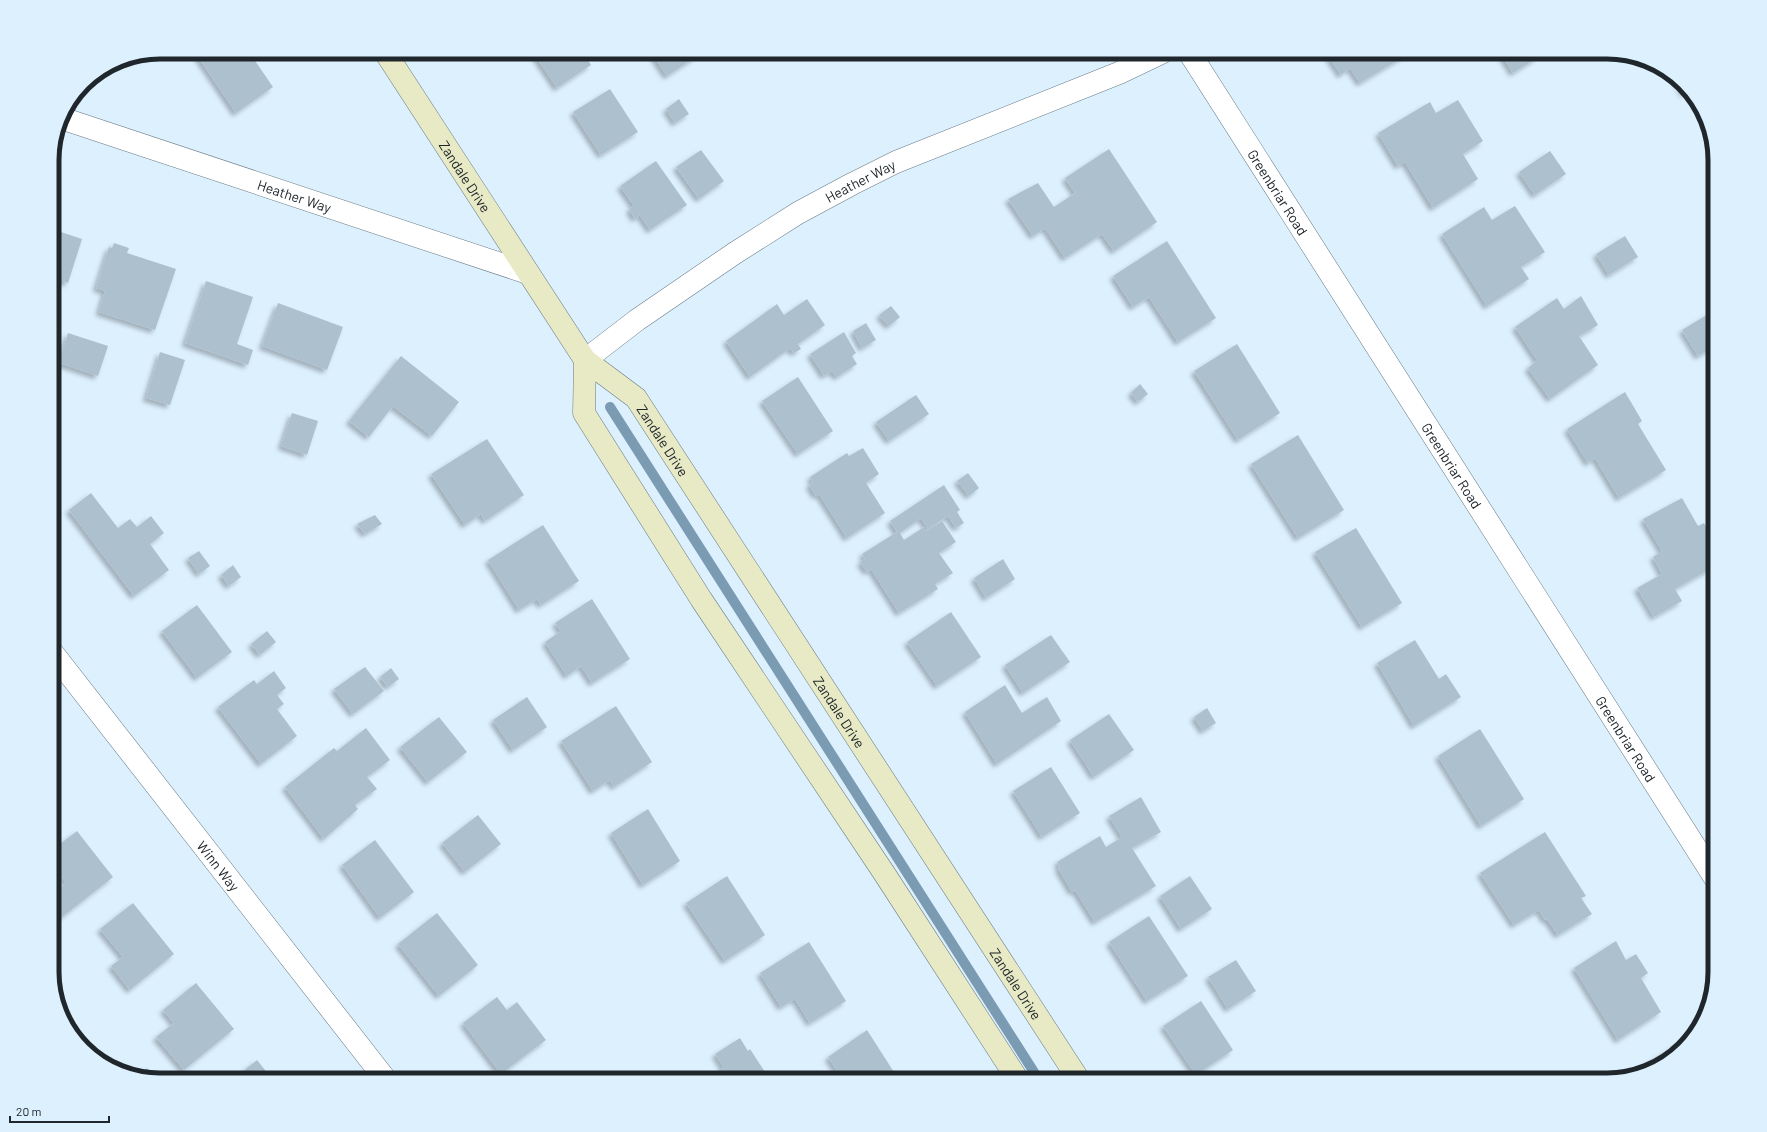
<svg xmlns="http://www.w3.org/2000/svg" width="1767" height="1132" font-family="Barlow,sans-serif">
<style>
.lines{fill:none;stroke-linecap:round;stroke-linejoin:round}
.stream{stroke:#7b9bb2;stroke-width:10}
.building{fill:#adc0ce;filter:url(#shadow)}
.street-casing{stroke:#687a87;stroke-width:23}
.secondary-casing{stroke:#687a87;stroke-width:23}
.street{stroke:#fff;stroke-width:22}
.secondary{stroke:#e8e9c5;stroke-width:22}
.labels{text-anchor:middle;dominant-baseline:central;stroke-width:4;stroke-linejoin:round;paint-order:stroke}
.street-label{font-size:14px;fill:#20272c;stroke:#dcf0fe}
.rim{fill:none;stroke:#20272c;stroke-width:5}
</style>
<defs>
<filter id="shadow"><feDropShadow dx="-3.5" dy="3.5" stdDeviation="2" flood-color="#0004"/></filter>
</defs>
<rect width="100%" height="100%" fill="#dcf0fe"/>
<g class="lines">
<!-- stream -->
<polyline class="stream" points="610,407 1039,1080"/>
</g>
<!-- building -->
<g class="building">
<polygon points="195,52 249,52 273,87 236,113"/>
<polygon points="533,52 583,52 591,65 557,88"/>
<polygon points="651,52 694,52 697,56 667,76"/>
<polygon points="1326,52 1411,52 1360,83 1350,68 1341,75"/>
<polygon points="1500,52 1535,52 1538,57 1513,73"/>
<polygon points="1676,80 1687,92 1684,94"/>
<polygon points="610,89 638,132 601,155 573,112"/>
<polygon points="679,99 689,114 675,123 666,109"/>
<polygon points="1458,100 1483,141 1463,154 1478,179 1433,208 1405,162 1398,166 1378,133 1430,102 1436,113"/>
<polygon points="1109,149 1157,222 1114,251 1102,234 1065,258 1045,228 1033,236 1008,199 1038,183 1054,207 1075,193 1065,178"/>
<polygon points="701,150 724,181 699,199 676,167"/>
<polygon points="1550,151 1566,174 1535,195 1519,172"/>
<polygon points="656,161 687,205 650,230 640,215 635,219 629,209 634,206 620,186"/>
<polygon points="1515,206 1545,252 1521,267 1529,279 1487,306 1442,234 1484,207 1492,220"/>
<polygon points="52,229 82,239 68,283 52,277"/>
<polygon points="1625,236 1638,257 1609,275 1596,254"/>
<polygon points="1167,241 1216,318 1178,342 1149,297 1133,307 1113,276"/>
<polygon points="114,243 129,248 127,253 176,269 155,330 99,312 105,291 96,288 109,247 112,248"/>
<polygon points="206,281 253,297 237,344 253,350 248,365 185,343"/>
<polygon points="1581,296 1598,325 1579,336 1598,365 1550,399 1528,368 1537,360 1515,327 1557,298 1564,309"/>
<polygon points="807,299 825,325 798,344 801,349 794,353 790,348 750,377 726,341 777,304 784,315"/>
<polygon points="278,303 343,327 327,370 262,346"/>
<polygon points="891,306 900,317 889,326 879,315"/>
<polygon points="1710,313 1715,321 1715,346 1698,356 1682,330"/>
<polygon points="866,323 876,340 862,348 853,331"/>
<polygon points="844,332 856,353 852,356 857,364 837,377 832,371 824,376 810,354"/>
<polygon points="68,333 108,346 98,376 59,363"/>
<polygon points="1237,344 1280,413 1238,440 1194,371"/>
<polygon points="160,352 185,360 170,405 146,398"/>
<polygon points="401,356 459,402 432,436 393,406 369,437 349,421"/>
<polygon points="798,377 833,431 798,454 762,401"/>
<polygon points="1140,384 1148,394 1138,402 1131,393"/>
<polygon points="1625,392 1642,421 1638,424 1666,470 1619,498 1595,458 1588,463 1567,429"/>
<polygon points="916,395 929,414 889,441 876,422"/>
<polygon points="292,413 318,421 307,455 281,446"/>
<polygon points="1298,435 1344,510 1298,538 1251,464"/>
<polygon points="487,439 524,495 485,521 481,514 465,525 431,474"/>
<polygon points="863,448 879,474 866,483 885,513 847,538 819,494 816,496 809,485 813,482 810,477 847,453 849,456"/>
<polygon points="968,473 979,488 969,496 957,481"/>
<polygon points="944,485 960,510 957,512 964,523 956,528 948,516 928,529 921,518 900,533 904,540 924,527 926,531 942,521 956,542 939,553 953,573 935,584 938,589 899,613 871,569 867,572 860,562 865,559 862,554 897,532 890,521"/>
<polygon points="91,493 118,528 130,519 137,527 151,516 164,533 150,544 169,570 134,596 69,510"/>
<polygon points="1682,498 1698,526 1704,523 1715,542 1715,566 1675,589 1682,601 1654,617 1637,588 1662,574 1653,557 1662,551 1643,519"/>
<polygon points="375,515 382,524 365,534 357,524"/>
<polygon points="543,525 579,581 541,605 537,599 519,610 488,560"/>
<polygon points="1356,528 1402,603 1362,627 1315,552"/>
<polygon points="199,551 210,566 199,574 188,558"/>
<polygon points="1003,559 1015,579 986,598 974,578"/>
<polygon points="233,565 241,577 229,586 221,575"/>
<polygon points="592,599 630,659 592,683 581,666 567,676 545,642 561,631 555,623"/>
<polygon points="197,605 232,652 197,678 162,631"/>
<polygon points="951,612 981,657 937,686 907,642"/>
<polygon points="267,631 276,642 260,655 251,644"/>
<polygon points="1051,635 1070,662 1023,693 1005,665"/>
<polygon points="1415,640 1439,679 1446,674 1461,697 1414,726 1377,663"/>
<polygon points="365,667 384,691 353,714 334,689"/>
<polygon points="391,668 399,679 388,687 380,677"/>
<polygon points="274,671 286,688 277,695 284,704 277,709 297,736 261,764 218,707 254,680 257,684"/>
<polygon points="1005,685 1022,713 1047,697 1061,721 997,764 965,712"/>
<polygon points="527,697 547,727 513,750 493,720"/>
<polygon points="616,706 652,762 614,787 610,780 593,791 561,741"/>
<polygon points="1207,708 1216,723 1203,731 1194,717"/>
<polygon points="1109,714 1134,750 1094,777 1070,740"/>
<polygon points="439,717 467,752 428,782 400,747"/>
<polygon points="366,728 390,760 367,777 377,789 355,805 358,809 324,839 285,787 334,748 337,751"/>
<polygon points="1480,729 1524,799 1481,826 1438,756"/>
<polygon points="1051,767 1080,813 1042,837 1013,791"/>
<polygon points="52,794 57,800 52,803"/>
<polygon points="1141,797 1161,832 1132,848 1156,886 1095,922 1075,890 1072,892 1058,868 1060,867 1057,862 1100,836 1106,847 1122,837 1109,816"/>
<polygon points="648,809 680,861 643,885 611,833"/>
<polygon points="478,815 501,844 465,872 442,843"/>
<polygon points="77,831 113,877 52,925 52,894 66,883 52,865 52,850"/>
<polygon points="1545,832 1586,896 1581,898 1592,914 1558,935 1547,919 1545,920 1539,910 1514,925 1480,873"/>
<polygon points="375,840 414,892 380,918 342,865"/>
<polygon points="727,876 765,935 725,961 686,903"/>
<polygon points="1190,876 1212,909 1181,929 1160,896"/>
<polygon points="133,903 174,954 130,990 111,966 123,957 100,929"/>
<polygon points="437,913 478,965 439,996 398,944"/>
<polygon points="1149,916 1188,976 1147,1001 1109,942"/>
<polygon points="1616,941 1626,960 1636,954 1648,973 1641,978 1661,1012 1618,1040 1574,968"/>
<polygon points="809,942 846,1001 810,1023 795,999 781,1007 760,973"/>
<polygon points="1236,960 1256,991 1228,1009 1208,977"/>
<polygon points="196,983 234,1029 184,1070 156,1037 174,1023 163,1010"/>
<polygon points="497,997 507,1010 517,1002 546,1040 501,1074 463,1023"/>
<polygon points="1201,1001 1233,1050 1196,1075 1163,1026"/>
<polygon points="867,1030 899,1080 843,1080 828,1057"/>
<polygon points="740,1038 748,1051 750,1049 765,1072 752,1080 728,1080 721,1069 724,1068 715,1054"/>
<polygon points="1682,1041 1684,1044 1661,1066 1639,1071 1637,1069"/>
<polygon points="257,1060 273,1080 232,1080"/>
<polygon points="147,1068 154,1078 139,1074"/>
<polygon points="645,1071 652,1080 635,1080"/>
</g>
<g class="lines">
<!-- street casing -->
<g class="street-casing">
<g id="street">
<path id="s1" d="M 1189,52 L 1715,878"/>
<path id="s2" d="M 61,118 L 528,273"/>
<path id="s3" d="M 585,360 L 637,320 L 735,253 L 798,213 L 852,184 L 896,162 L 1119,73 L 1163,52"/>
<path id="s4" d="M 52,652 L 386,1080"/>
</g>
</g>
<!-- secondary casing -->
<g class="secondary-casing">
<g id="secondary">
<path id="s5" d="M 385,52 L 585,360 L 636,398 L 1079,1080"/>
<polyline points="585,360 584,413 701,599 884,873 1018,1080"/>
</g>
</g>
<!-- street -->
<use href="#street" class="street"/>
<!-- secondary -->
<use href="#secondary" class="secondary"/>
</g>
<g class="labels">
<!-- street labels -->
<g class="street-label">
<text stroke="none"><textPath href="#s5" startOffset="148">Zandale Drive</textPath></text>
<text stroke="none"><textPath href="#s3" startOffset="329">Heather Way</textPath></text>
<text stroke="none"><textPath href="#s1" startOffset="166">Greenbriar Road</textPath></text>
<text stroke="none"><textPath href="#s2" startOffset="246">Heather Way</textPath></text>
<text stroke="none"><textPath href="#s5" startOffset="481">Zandale Drive</textPath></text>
<text stroke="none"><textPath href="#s1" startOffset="490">Greenbriar Road</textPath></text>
<text stroke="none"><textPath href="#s5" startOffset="805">Zandale Drive</textPath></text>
<text stroke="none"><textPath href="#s1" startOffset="814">Greenbriar Road</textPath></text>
<text stroke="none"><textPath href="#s4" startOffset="271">Winn Way</textPath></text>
<text stroke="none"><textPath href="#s5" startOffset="1129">Zandale Drive</textPath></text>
</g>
</g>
<!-- crop -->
<path d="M0 0H1767V1132H0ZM160 59H1607A101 101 0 0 1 1708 160V972A101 101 0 0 1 1607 1073H160A101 101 0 0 1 59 972V160A101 101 0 0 1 160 59Z" fill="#dcf0fe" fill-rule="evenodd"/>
<path class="rim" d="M160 59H1607A101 101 0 0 1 1708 160V972A101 101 0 0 1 1607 1073H160A101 101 0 0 1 59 972V160A101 101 0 0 1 160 59Z"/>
<!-- scale -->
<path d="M10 1116v6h99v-6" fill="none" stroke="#20272c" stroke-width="2"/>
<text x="16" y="1116" font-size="12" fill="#20272c" stroke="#dcf0fe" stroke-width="3" paint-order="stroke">20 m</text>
</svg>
